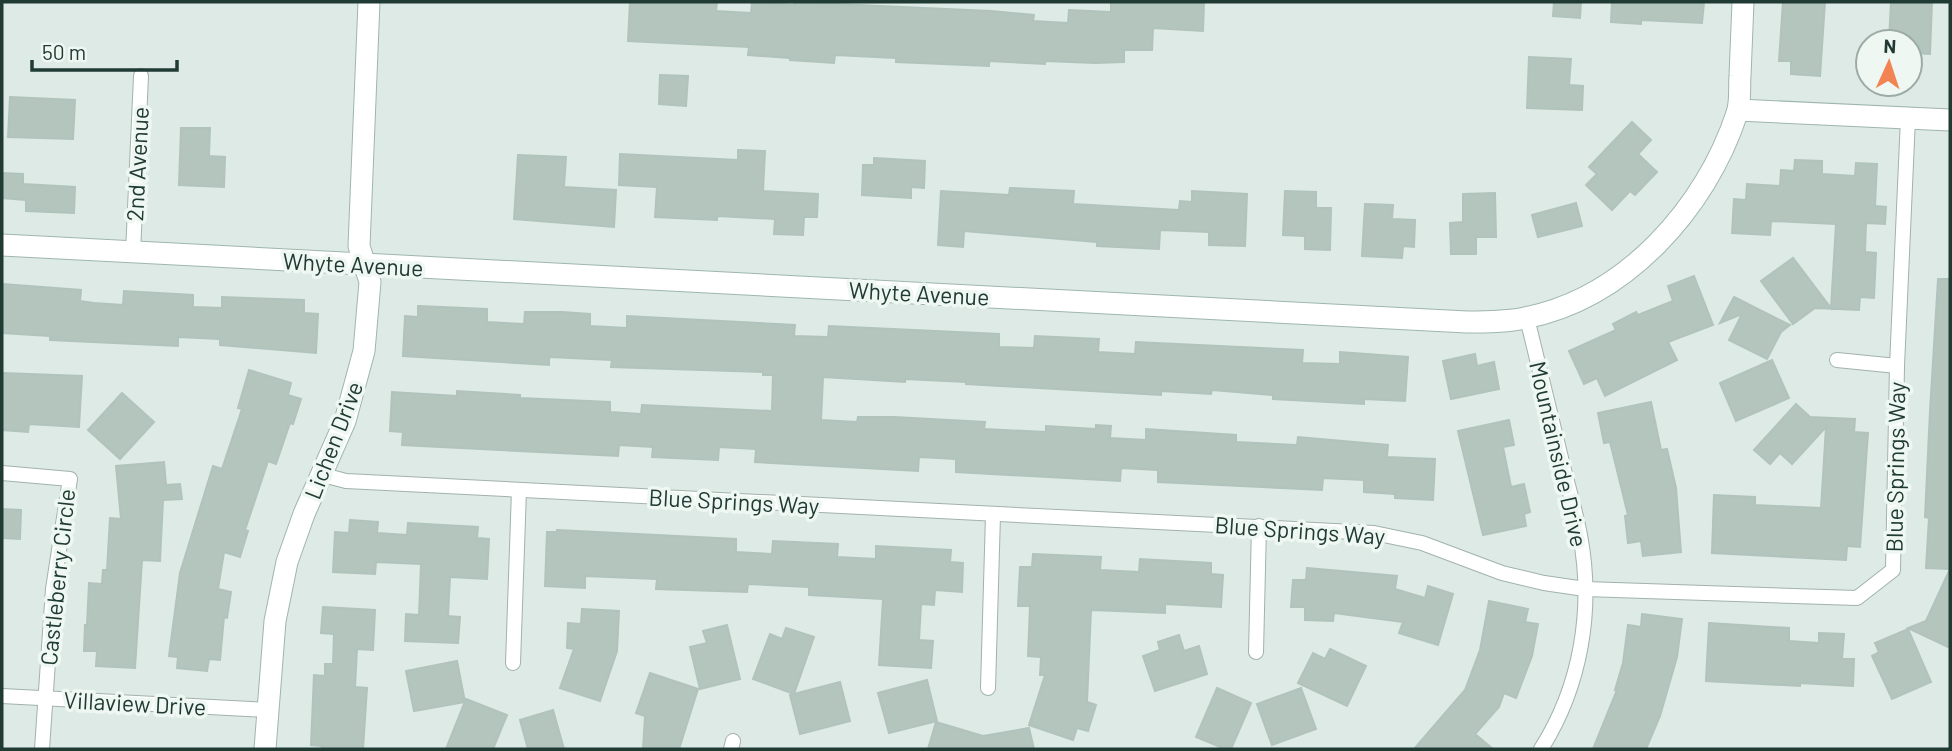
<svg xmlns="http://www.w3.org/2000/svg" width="1952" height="751" font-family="Barlow,sans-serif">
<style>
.building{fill:#b4c5be;stroke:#b1c3bd;stroke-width:2}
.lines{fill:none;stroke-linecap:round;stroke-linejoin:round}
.street-casing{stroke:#a1b2ac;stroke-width:16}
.secondary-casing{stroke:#9eb6ae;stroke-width:23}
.street{stroke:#fff;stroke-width:14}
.secondary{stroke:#fff;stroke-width:21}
.labels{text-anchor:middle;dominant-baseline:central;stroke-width:7;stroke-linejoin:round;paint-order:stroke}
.street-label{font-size:23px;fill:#203a34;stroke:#eff7f3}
</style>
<rect width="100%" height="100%" fill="#deeae5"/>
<!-- building -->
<g class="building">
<polygon points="630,2 717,2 716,11 751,13 752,2 794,5 794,2 991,11 1034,15 1033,21 1068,23 1069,10 1111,12 1111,2 1204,2 1203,31 1153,28 1152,50 1124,50 1124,62 1095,63 1045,61 1045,64 989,61 989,66 896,62 896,58 835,55 834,63 790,60 790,58 748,55 749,47 628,41"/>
<polygon points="1554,2 1581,2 1580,18 1553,16"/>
<polygon points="1612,2 1704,2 1702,23 1641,20 1641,24 1611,22"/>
<polygon points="1783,2 1825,2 1820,76 1791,74 1791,61 1779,61"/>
<polygon points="1891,2 1932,2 1930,54 1910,53 1910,42 1889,42"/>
<polygon points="1529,57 1571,59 1569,85 1583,86 1582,110 1527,108"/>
<polygon points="660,75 688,76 686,106 659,104"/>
<polygon points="10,97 75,100 73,139 8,137"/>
<polygon points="1632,122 1651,140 1638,154 1657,172 1635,195 1630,191 1612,210 1586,185 1597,174 1589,167"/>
<polygon points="181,128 210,128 209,156 225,157 224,187 179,185"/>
<polygon points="738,150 765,151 763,191 818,194 817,217 804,217 803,235 774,234 775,219 717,216 717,220 655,217 657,187 619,185 620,154 738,160"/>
<polygon points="518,155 566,157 564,187 616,190 614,227 514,219"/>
<polygon points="874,158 925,161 924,188 911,187 911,198 862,195 863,165 874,165"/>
<polygon points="1795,160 1822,161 1822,174 1855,176 1856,163 1877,164 1875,206 1886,207 1885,224 1866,223 1865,252 1876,253 1874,298 1860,297 1859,310 1815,308 1793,324 1761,281 1793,258 1831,308 1836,224 1771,221 1770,235 1732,233 1734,199 1746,200 1747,184 1780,186 1781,170 1794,171"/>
<polygon points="2,173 23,174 23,184 75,187 74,213 26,211 26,200 2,198"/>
<polygon points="1010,188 1074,191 1073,204 1179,210 1180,201 1192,202 1192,191 1247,194 1245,246 1209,245 1209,232 1160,230 1159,249 1097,246 1097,242 964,231 963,247 938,245 941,191 1009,195"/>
<polygon points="1285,191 1316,192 1316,208 1331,208 1330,250 1305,249 1305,236 1283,235"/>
<polygon points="1495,193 1496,237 1476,237 1476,254 1451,254 1450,223 1463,222 1463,194"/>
<polygon points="1576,203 1582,226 1538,237 1532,215"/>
<polygon points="1365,204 1393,205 1392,219 1415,220 1414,247 1403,246 1402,258 1362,256"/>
<polygon points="1694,276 1713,325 1668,342 1677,360 1605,396 1597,378 1584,384 1569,351 1616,330 1613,324 1636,312 1638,315 1673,301 1668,286"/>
<polygon points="1938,279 1950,279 1950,648 1908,628 1926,621 1950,569 1926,568 1929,518 1925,517 1930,411"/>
<polygon points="2,284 81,290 80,301 94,303 123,305 124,291 193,295 193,307 222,308 222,297 304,300 304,313 318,314 316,353 220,345 220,339 178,337 178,346 50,340 50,336 2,333"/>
<polygon points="1734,297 1790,325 1781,332 1767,359 1729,340 1742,314 1720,323"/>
<polygon points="418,306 487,309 487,322 524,324 525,312 562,312 590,314 590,326 627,328 627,316 795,325 794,336 828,337 829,326 999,334 999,347 1034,348 1035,336 1099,339 1098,352 1135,354 1136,342 1303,350 1302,363 1340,364 1340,352 1408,357 1405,401 1364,399 1364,404 1273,399 1273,395 1212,390 1211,394 1161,391 1161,395 966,384 966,382 905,379 905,382 823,377 821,420 857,422 858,417 894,417 985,422 984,429 1046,432 1046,426 1096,429 1096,425 1111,426 1110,438 1146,440 1146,429 1236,435 1236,442 1297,445 1298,437 1388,445 1387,457 1435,459 1433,500 1395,498 1395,494 1364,492 1364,480 1323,478 1322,490 1158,482 1158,470 1121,468 1120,481 956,472 956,459 919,457 918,471 755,462 756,449 719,447 718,460 652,457 653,447 619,445 618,456 402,445 403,432 390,431 392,392 457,396 457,391 520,395 520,398 610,402 610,412 641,414 642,405 772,411 773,375 763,375 763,372 611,367 612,360 549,357 549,365 403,356 405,316 418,317"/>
<polygon points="1475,354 1477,366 1494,362 1499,389 1451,399 1443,361"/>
<polygon points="1772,360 1789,398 1736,421 1720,383"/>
<polygon points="249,370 291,383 288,395 301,399 293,424 290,423 276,464 268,461 245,530 248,531 240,557 224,552 218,589 231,592 227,618 224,617 220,660 209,659 207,671 177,668 178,657 169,656 180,573 213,466 222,469 242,409 238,408"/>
<polygon points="2,373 82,376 79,427 29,424 28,432 2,430"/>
<polygon points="122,393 154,422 120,459 88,430"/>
<polygon points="1651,402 1661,450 1667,449 1676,488 1681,552 1643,556 1641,541 1628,543 1625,516 1628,515 1610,442 1604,443 1598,413"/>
<polygon points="1796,404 1810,417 1855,419 1854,432 1868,433 1860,547 1847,546 1846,560 1712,553 1714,495 1755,497 1755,505 1821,508 1826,427 1792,464 1780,453 1770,464 1754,450"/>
<polygon points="1509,420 1514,445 1503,447 1511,487 1524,484 1530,512 1524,514 1526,526 1483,535 1458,431"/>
<polygon points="164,462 166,485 180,484 182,499 163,500 160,561 142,560 135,668 96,666 97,651 84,651 85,625 87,625 89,583 102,584 103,570 107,570 110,518 121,519 116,466"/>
<polygon points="2,509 21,510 20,539 2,538"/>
<polygon points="350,520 378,522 377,533 407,535 408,523 478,527 477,538 489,539 487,579 450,577 448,616 460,617 458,643 405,641 406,614 419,615 421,564 376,562 375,574 333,572 335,532 349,533"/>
<polygon points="557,530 736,539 736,552 772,554 773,541 838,544 837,557 876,559 876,546 951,550 950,562 963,563 962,592 935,590 934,605 921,604 919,640 933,641 931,668 879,665 883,599 809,595 809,587 748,584 747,592 656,589 657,579 585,576 585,588 545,586 547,532 557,532"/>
<polygon points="1033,554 1101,557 1100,570 1139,572 1140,559 1211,563 1211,574 1223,575 1221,607 1165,604 1165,613 1091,610 1087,702 1096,705 1088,731 1077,728 1073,740 1029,725 1045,675 1040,675 1041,657 1028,656 1030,606 1018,606 1020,567 1032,567"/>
<polygon points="1307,568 1397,576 1395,589 1425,598 1428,586 1453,594 1438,645 1399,633 1403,622 1334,613 1333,621 1305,620 1305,607 1291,607 1293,580 1306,580"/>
<polygon points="1489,601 1528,609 1525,622 1538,624 1532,656 1516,698 1504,693 1499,707 1475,734 1493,749 1414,749 1465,690 1480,650"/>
<polygon points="323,607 375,610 373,650 357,649 355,687 367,688 363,749 322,749 322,746 311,745 314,675 325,676 325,664 333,664 334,634 321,633"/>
<polygon points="582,609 619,611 617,651 600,701 560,688 574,649 567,648 568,623 581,624"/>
<polygon points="1642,614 1682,619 1677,657 1660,716 1646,749 1593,749 1617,690 1615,690 1623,663 1628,625 1641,627"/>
<polygon points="1709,623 1789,628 1789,641 1819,643 1819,633 1844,634 1842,659 1854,659 1853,686 1800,683 1800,686 1706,681"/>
<polygon points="727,625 740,679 700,689 690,647 707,643 703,631"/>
<polygon points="786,628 814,637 794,694 840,682 850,721 800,734 790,695 794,694 753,679 770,634 782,639"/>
<polygon points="1908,629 1931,682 1892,699 1872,656 1879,652 1875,643"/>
<polygon points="1179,635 1184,651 1199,646 1207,674 1155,691 1143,656 1160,650 1158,642"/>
<polygon points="1330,649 1366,666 1347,706 1298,683 1313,653 1325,659"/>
<polygon points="457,661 465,702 414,711 406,671"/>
<polygon points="650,673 698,689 679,749 643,749 645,716 636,713"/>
<polygon points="927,680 937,721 889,733 878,693"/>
<polygon points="1217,688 1251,703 1231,749 1225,749 1196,737"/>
<polygon points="1301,688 1316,729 1272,745 1257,704"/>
<polygon points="466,699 507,715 493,749 446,749"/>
<polygon points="553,710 564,749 528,749 520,720"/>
<polygon points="936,722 983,736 1029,728 1034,749 928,749"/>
</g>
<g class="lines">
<!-- street casing -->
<g class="street-casing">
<g id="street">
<polyline points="133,253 141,76"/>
<path d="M 1527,318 C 1538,365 1550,411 1561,458 C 1567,483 1575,509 1580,535 C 1594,609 1581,686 1541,749"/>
<polyline points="1837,360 1897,366"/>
<polyline points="2,473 70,479 53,589 42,749"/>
<polyline points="323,475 346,481 1374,533 1422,543 1502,573 1544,583 1585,589 1857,598 1893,570 1897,366 1908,118"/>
<polyline points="1256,652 1259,526"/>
<polyline points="513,663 519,490"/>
<polyline points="988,688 993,515"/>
<polyline points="2,696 268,710"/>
<polyline points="731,749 733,741"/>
</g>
</g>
<!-- secondary casing -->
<g class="secondary-casing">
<g id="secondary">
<polyline points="1738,110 1950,120"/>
<path d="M 2,245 L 1467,322 C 1487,322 1506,322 1525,318 C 1626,298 1706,208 1737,113 C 1741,102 1739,88 1740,76 C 1741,51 1742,27 1743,2"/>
<polyline points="265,749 275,621 287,562 304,514 345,421 364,351 370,282 359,246 369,2"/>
</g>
</g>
<!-- street -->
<use href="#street" class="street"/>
<!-- secondary -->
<use href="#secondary" class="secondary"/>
</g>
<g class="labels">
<!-- street labels -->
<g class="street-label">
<text transform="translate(137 164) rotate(-87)">2nd Avenue</text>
<text transform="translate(353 264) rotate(3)">Whyte Avenue</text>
<text transform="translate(919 293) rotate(3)">Whyte Avenue</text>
<text transform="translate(333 440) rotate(-69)">Lichen Drive</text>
<text transform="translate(1559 454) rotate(77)">Mountainside Drive</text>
<text transform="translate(1895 467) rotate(-89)">Blue Springs Way</text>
<text transform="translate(734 501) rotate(3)">Blue Springs Way</text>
<text transform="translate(1300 530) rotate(4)">Blue Springs Way</text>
<text transform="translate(57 577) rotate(-84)">Castleberry Circle</text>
<text transform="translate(135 703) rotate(3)">Villaview Drive</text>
</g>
</g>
<!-- border -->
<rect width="1952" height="751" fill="none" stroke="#203a34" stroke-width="7"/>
<!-- north arrow -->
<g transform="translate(1889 63) rotate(3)"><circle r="33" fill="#eff7f3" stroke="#9caba7" stroke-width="2"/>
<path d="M0-5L12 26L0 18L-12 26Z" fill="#f28454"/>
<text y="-10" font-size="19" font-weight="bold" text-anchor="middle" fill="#203a34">N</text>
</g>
<!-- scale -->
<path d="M32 60v10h145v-10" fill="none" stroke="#203a34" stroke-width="3.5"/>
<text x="42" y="60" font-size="21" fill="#203a34" stroke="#eff7f3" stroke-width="5" paint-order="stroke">50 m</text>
</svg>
